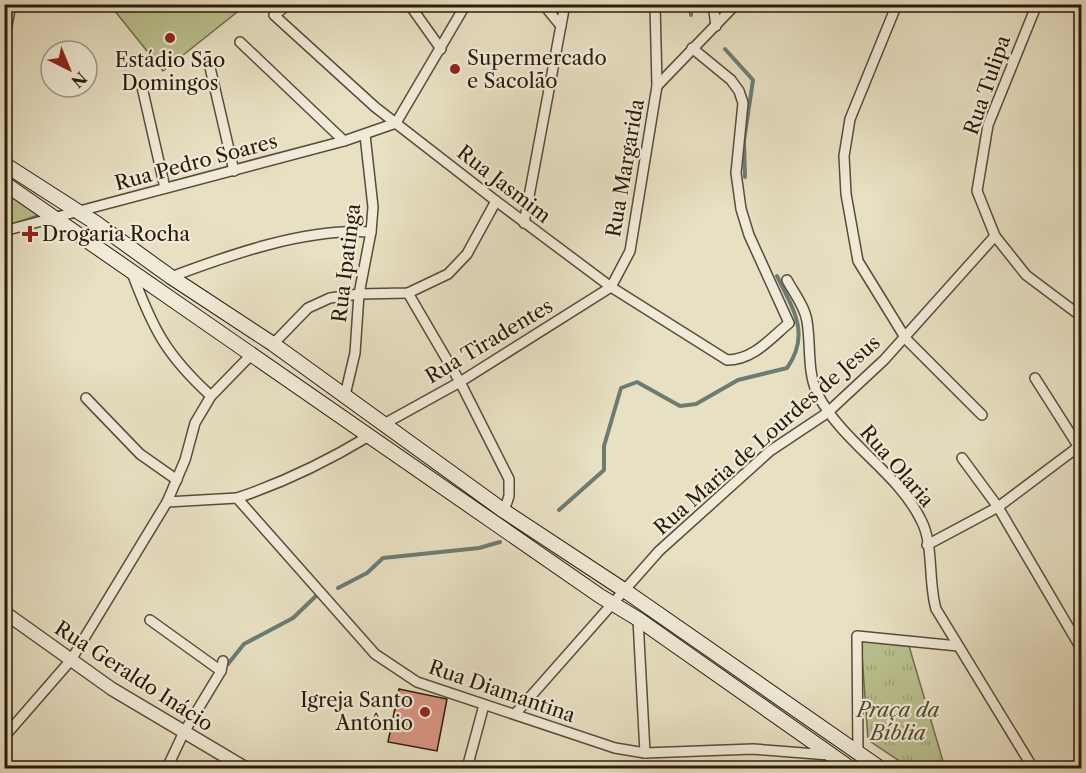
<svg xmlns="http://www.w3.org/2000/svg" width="1086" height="773" font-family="'Libre Caslon Text',serif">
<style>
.grass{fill:url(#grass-tufts);stroke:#726e4c;stroke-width:1.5}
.pitch{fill:#bbc190;stroke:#726e4c;stroke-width:1.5}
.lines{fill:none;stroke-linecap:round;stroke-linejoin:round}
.stream{stroke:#6c7c73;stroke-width:4}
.building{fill:#da9583;stroke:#291b09;stroke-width:1.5}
.minor-casing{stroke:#594c38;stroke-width:12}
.tertiary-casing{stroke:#594c38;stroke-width:15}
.secondary-casing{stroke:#291b09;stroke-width:16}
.minor{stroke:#f0ebd8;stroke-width:9}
.tertiary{stroke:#f0ebd8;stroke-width:12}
.secondary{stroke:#f0ebd8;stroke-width:14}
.poi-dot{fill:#8f2418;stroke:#f0ebd8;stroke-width:2}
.labels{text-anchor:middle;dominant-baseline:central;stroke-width:4.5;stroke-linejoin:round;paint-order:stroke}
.poi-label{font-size:20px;fill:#291b09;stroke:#f0ebd8;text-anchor:start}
.street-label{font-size:20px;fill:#291b09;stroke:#f0ebd8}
.park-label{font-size:20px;font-style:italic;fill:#554d32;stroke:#f0ebd8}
</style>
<defs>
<pattern id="grass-tufts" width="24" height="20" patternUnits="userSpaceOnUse" patternTransform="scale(1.5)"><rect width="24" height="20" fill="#bbc190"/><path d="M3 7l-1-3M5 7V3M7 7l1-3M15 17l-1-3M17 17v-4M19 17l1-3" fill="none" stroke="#a1a57b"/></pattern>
</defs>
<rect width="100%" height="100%" fill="#e8e0c3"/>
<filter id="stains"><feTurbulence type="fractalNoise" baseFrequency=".00333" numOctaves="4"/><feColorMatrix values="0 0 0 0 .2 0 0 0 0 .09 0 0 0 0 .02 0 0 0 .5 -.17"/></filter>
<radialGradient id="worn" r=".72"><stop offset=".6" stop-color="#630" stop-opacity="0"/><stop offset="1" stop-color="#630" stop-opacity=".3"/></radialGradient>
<!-- grass -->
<g class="grass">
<polygon points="5,189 41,214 5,227"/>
<polygon points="861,640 909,646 945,768 910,768 868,740"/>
</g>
<!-- pitch -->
<polygon class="pitch" points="110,5 246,5 163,71"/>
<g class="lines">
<!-- stream -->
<g class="stream">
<polyline points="690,4 691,15"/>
<polyline points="725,49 753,80 744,141 745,177"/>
<path d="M 559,510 L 604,470 L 604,446 L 621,388 L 637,382 L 680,406 L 696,404 L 738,380 L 787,368 C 811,334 793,309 777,276"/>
<polyline points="338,588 367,573 383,558 479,548 500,542"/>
<polyline points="228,664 244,644 293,618 317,595"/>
</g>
</g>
<!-- building -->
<polygon class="building" points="399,689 447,699 437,751 388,742"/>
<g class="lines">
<!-- minor casing -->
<g class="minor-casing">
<g id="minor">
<path d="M 289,4 L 274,15 L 375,107 L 496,201 L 611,287 L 727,360 C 753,360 770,339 789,323 L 749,235 L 741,209 L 736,173 L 743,103 L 739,91 L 731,80 L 692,48"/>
<polyline points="409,4 441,49"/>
<polyline points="543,4 561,26"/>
<polyline points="713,4 716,26"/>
<polyline points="897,4 850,119 844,156 846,194 858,261 906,339 982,415"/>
<polyline points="1037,4 988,125 977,191 995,236 1026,275 1082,317"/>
<polyline points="4,42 11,4"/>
<polyline points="240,42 344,141"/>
<polyline points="209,63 234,171"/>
<polyline points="657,86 736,4"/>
<polyline points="142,87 165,188"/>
<polyline points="524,223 565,4"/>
<polyline points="4,231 344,141 396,123 466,4"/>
<path d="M 132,273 C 153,329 166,355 211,396"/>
<path d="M 171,277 C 232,254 306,228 371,232"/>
<path d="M 787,280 C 794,293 805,307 807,321 C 811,345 807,371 817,393 C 842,443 897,471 921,520 C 934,544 928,582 936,609 L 1033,768"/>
<polyline points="408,293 460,382 509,479 509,496 504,511"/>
<polyline points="273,344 308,308 330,298 359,294 408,293 448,274 467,254 496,201"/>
<polyline points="1035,378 1082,452"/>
<polyline points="345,395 355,353 359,294 371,232 373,207 365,135"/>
<polyline points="86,398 140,454 177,480"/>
<polyline points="384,424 460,382 611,287 630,251 657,86 655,4"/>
<polyline points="962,458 998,507 1082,650"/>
<path d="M 237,498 C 285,482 326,462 369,436"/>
<polyline points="167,502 237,498 375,654 417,682 615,748 645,753 753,749 829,755"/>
<polyline points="927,545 998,507 1082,444"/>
<polyline points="638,619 645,753"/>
<polyline points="150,620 221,671"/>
<polyline points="515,714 659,551 770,451 827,413 884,360 995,236"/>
<polyline points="4,737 71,660 167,502 185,460 195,423 211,396 253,353"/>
<polyline points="858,753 857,636 958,646"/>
<polyline points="167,768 183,734 221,671 223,661"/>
<polyline points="467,768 484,705"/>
</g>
</g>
<!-- tertiary casing -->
<g class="tertiary-casing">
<polyline id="tertiary" points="4,612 112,689 245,768"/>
</g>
<!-- secondary casing -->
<g class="secondary-casing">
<g id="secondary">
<polyline points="4,164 96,223 171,277 273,344 504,511 624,590 880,768"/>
<polyline points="4,183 600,596 638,619 850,768"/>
</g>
</g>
<!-- minor -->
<use href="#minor" class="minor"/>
<!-- tertiary -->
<use href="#tertiary" class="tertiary"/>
<!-- secondary -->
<use href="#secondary" class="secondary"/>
</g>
<!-- markers -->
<g class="poi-dot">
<circle cx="170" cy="38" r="6"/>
<circle cx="455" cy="69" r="6"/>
<path d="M27 225h6v6h6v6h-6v6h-6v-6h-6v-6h6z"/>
<circle cx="425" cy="712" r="6"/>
</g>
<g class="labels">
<!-- poi labels -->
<g class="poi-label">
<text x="467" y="58">Supermercado<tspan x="467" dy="23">e Sacolão</tspan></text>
<text x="170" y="60" text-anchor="middle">Estádio São<tspan x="170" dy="23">Domingos</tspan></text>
<text x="42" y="234">Drogaria Rocha</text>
<text x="413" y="700" text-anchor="end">Igreja Santo<tspan x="413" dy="23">Antônio</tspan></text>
</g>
<!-- street labels -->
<g class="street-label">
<text transform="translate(987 85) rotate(-71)">Rua Tulipa</text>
<text transform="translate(196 162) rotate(-15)">Rua Pedro Soares</text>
<text transform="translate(625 168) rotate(-80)">Rua Margarida</text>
<text transform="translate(504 184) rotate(38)">Rua Jasmim</text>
<text transform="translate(346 263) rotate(-83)">Rua Ipatinga</text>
<text transform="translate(489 341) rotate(-31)">Rua Tiradentes</text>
<text transform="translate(767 435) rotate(-41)">Rua Maria de Lourdes de Jesus</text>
<text transform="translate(897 466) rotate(49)">Rua Olaria</text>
<text transform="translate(134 676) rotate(33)">Rua Geraldo Inácio</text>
<text transform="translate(502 691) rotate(19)">Rua Diamantina</text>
</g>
<!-- park labels -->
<g class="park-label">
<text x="898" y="710">Praça da<tspan x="898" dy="23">Bíblia</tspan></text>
</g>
</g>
<!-- margin -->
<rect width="1086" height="773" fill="none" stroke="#e8e0c3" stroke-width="24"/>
<rect x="6" y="6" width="1074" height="761" fill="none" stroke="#291b09" stroke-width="3"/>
<rect x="12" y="12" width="1062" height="749" fill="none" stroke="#291b09" stroke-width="1.5"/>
<!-- north arrow -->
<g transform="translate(69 69) rotate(137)"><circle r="28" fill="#f0ebd8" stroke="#a09885" stroke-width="1.5"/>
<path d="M0-4.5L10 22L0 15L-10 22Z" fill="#8f2418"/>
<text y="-9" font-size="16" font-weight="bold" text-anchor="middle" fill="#291b09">N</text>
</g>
<rect width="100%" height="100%" filter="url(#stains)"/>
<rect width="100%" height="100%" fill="url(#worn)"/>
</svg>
